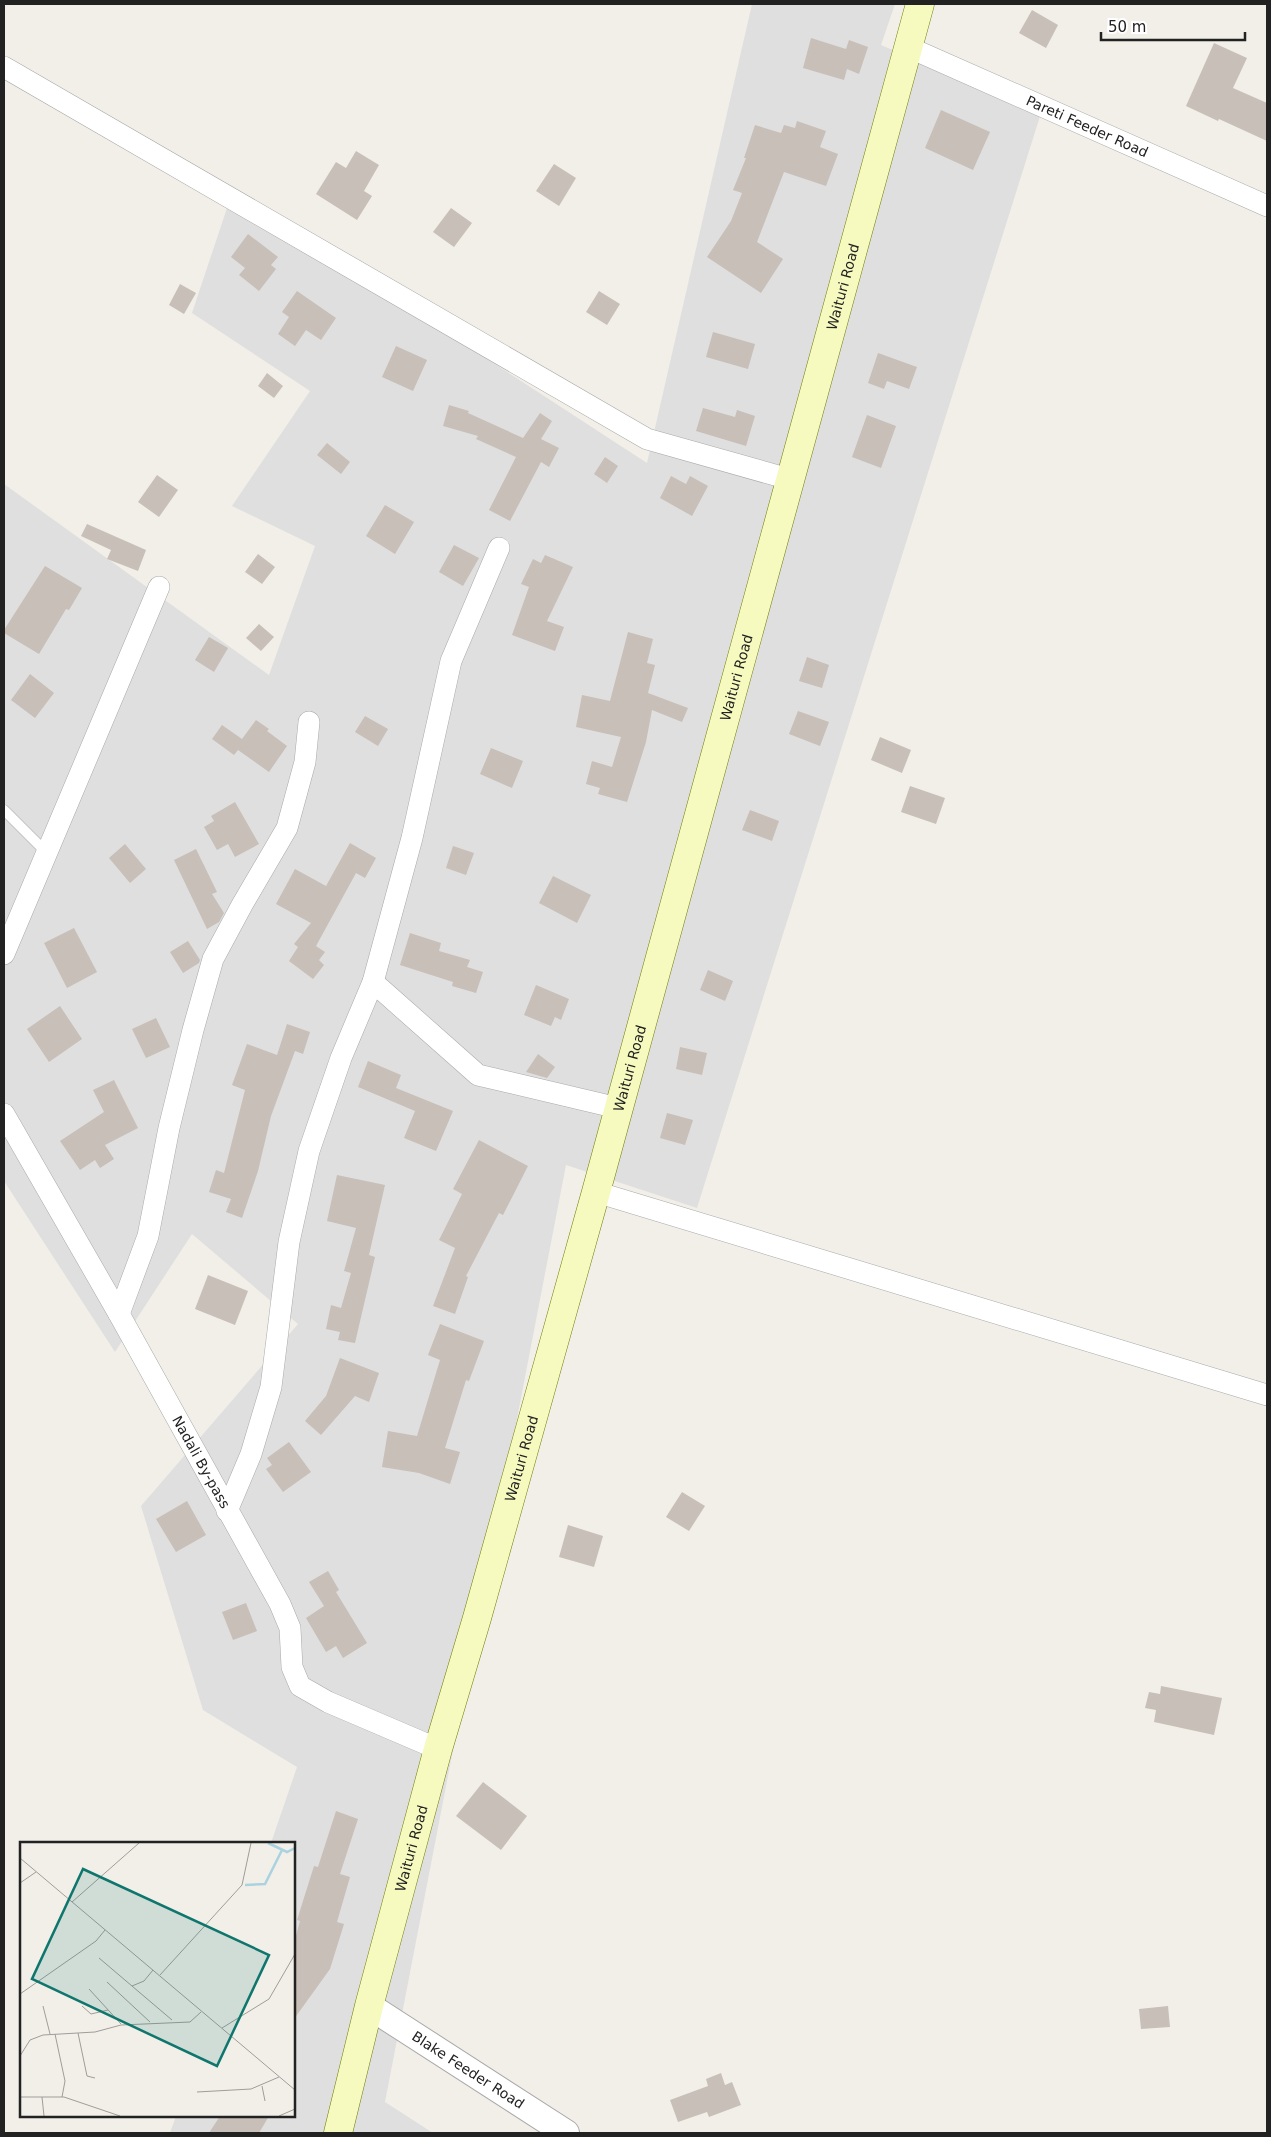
<svg xmlns="http://www.w3.org/2000/svg" width="1271" height="2137" font-family="'DejaVu Sans',sans-serif">
<style>
.residential{fill:#e0dfdf}
.building{fill:#c7bfb8}
.lines{fill:none;stroke-linecap:round;stroke-linejoin:round}
.service-casing{stroke:#a9a9a9;stroke-width:11}
.minor-casing{stroke:#a9a9a9;stroke-width:22}
.tertiary-casing{stroke:#a9a9a9;stroke-width:28}
.secondary-casing{stroke:#707d05;stroke-width:29}
.service{stroke:#fff;stroke-width:10}
.minor{stroke:#fff;stroke-width:21}
.tertiary{stroke:#fff;stroke-width:26}
.secondary{stroke:#f7fabf;stroke-width:28}
.labels{text-anchor:middle;dominant-baseline:central;stroke-width:5;stroke-linejoin:round;paint-order:stroke}
.street-label{font-size:14px;fill:#222;stroke:#fff}
.inset-river{fill:none;stroke:#aad3df;stroke-width:2.5}
.inset-road{fill:none;stroke:#9f9d99;stroke-width:1}
.view{fill:#0f766e;fill-opacity:0.15;stroke:#0f766e;stroke-width:2.5}
.inset-edge{fill:none;stroke:#222;stroke-width:2.5}
</style>
<rect width="100%" height="100%" fill="#f2efe9"/>
<!-- residential -->
<polygon class="residential" points="752,4 895,4 881,45 1041,113 697,1208 566,1165 385,2102 433,2133 170,2133 176,2116 294,2116 294,1843 271,1843 297,1767 203,1710 141,1506 298,1324 192,1234 115,1352 4,1181 4,484 269,675 315,546 232,506 310,391 192,313 232,193 647,463"/>
<!-- building -->
<g class="building">
<polygon points="1032,10 1058,25 1046,48 1019,33"/>
<polygon points="811,38 846,49 849,40 868,47 859,74 847,69 844,80 803,68"/>
<polygon points="1214,43 1247,58 1233,88 1267,103 1267,141 1219,119 1218,121 1186,106"/>
<polygon points="941,110 990,132 973,170 925,148"/>
<polygon points="797,121 826,131 820,147 838,154 826,186 784,172 757,242 783,259 761,293 707,257 731,221 742,193 733,190 746,158 744,158 755,125 781,133 784,125 795,128"/>
<polygon points="356,151 379,165 364,191 372,196 357,220 316,194 336,162 346,168"/>
<polygon points="554,164 576,178 559,206 536,191"/>
<polygon points="451,208 472,223 454,247 433,232"/>
<polygon points="248,234 278,257 271,265 276,269 259,291 239,275 245,268 231,257"/>
<polygon points="180,284 196,293 184,314 169,305"/>
<polygon points="297,291 336,318 321,340 306,330 295,346 278,334 289,317 282,312"/>
<polygon points="599,291 620,304 607,325 586,312"/>
<polygon points="713,332 755,344 748,369 706,357"/>
<polygon points="396,346 427,360 413,391 382,377"/>
<polygon points="878,353 917,367 909,389 887,381 884,389 868,383"/>
<polygon points="267,373 283,386 274,398 258,386"/>
<polygon points="449,405 469,411 468,413 523,438 540,413 552,421 541,439 559,448 549,467 541,462 510,521 489,510 516,457 476,439 478,436 443,426"/>
<polygon points="703,408 735,417 737,410 755,416 746,446 696,431"/>
<polygon points="867,415 896,426 881,468 852,457"/>
<polygon points="327,443 350,462 341,474 317,455"/>
<polygon points="605,457 618,466 607,483 594,474"/>
<polygon points="157,475 178,490 159,517 138,502"/>
<polygon points="671,476 686,484 690,476 708,486 692,516 660,498"/>
<polygon points="385,505 414,522 395,554 366,536"/>
<polygon points="87,524 146,550 138,571 107,559 111,550 81,536"/>
<polygon points="454,545 479,558 463,586 439,572"/>
<polygon points="258,554 275,567 262,584 245,572"/>
<polygon points="545,555 573,567 547,621 564,627 555,651 512,635 529,587 521,584 533,559 541,563"/>
<polygon points="45,566 82,588 69,610 66,609 39,654 4,633 4,630"/>
<polygon points="259,624 274,637 261,651 246,638"/>
<polygon points="628,632 653,639 647,663 655,665 648,693 688,708 682,722 652,710 646,742 627,802 598,794 600,788 586,784 592,761 612,767 621,737 576,727 582,695 610,701"/>
<polygon points="209,637 228,648 214,672 195,660"/>
<polygon points="807,657 829,665 822,688 799,681"/>
<polygon points="30,674 54,693 35,718 11,700"/>
<polygon points="798,711 829,722 820,746 789,734"/>
<polygon points="365,716 388,729 378,746 355,732"/>
<polygon points="256,720 269,729 267,731 287,746 269,772 238,750 234,755 212,739 222,725 242,739"/>
<polygon points="880,737 911,750 902,773 871,760"/>
<polygon points="491,748 523,761 512,788 480,774"/>
<polygon points="910,786 945,798 936,824 901,812"/>
<polygon points="235,802 259,844 235,857 228,844 217,850 204,827 214,821 211,816"/>
<polygon points="750,810 779,821 772,841 742,830"/>
<polygon points="350,843 376,858 365,878 356,873 316,946 325,952 319,960 324,965 313,979 289,961 298,947 294,944 311,923 276,904 295,869 326,886"/>
<polygon points="125,844 146,869 130,883 109,858"/>
<polygon points="453,846 474,853 466,875 446,868"/>
<polygon points="196,849 217,892 212,894 224,913 219,922 207,929 174,860"/>
<polygon points="553,876 591,895 577,923 539,903"/>
<polygon points="74,928 97,972 67,988 44,943"/>
<polygon points="410,933 441,943 439,951 470,960 467,967 483,972 476,993 452,986 453,982 400,965"/>
<polygon points="188,941 200,960 199,963 183,973 170,952"/>
<polygon points="708,970 733,981 725,1001 700,990"/>
<polygon points="536,985 569,999 561,1020 555,1017 551,1026 524,1015"/>
<polygon points="60,1006 82,1039 49,1062 27,1029"/>
<polygon points="156,1018 170,1047 146,1058 132,1029"/>
<polygon points="287,1024 310,1032 303,1054 295,1051 271,1116 258,1171 242,1218 226,1212 231,1199 209,1192 216,1170 224,1173 245,1090 232,1085 247,1044 277,1055"/>
<polygon points="680,1047 707,1053 702,1075 676,1069"/>
<polygon points="538,1054 555,1067 547,1078 526,1072"/>
<polygon points="368,1061 401,1075 396,1088 453,1111 436,1151 404,1138 415,1111 358,1087"/>
<polygon points="114,1080 138,1128 105,1145 114,1159 100,1168 95,1160 80,1170 60,1141 104,1112 93,1090"/>
<polygon points="667,1113 693,1120 685,1145 660,1138"/>
<polygon points="479,1140 528,1166 503,1215 499,1213 466,1276 468,1277 455,1314 433,1306 455,1248 439,1240 462,1194 453,1189"/>
<polygon points="337,1175 385,1185 369,1255 375,1257 355,1343 338,1340 340,1332 326,1329 331,1305 341,1308 351,1273 344,1271 356,1228 327,1221"/>
<polygon points="208,1275 248,1291 235,1325 195,1309"/>
<polygon points="440,1324 484,1341 469,1381 466,1380 445,1448 460,1452 450,1484 419,1473 382,1467 388,1431 417,1436 440,1360 428,1355"/>
<polygon points="340,1358 379,1373 369,1402 355,1396 321,1435 305,1421 326,1396"/>
<polygon points="289,1442 311,1472 283,1492 266,1469 272,1465 267,1458"/>
<polygon points="682,1492 705,1506 689,1531 666,1517"/>
<polygon points="187,1501 206,1535 176,1552 156,1519"/>
<polygon points="568,1525 603,1536 594,1567 559,1557"/>
<polygon points="328,1571 339,1590 336,1592 367,1643 343,1658 336,1646 326,1652 306,1618 324,1606 309,1582"/>
<polygon points="246,1603 257,1631 233,1640 222,1612"/>
<polygon points="1161,1686 1222,1698 1214,1735 1154,1722 1156,1710 1145,1708 1149,1692 1160,1694"/>
<polygon points="483,1782 527,1816 501,1850 456,1816"/>
<polygon points="336,1811 358,1819 340,1874 350,1877 337,1922 344,1924 330,1969 294,2019 294,1943 300,1921 297,1920 314,1866 318,1867"/>
<polygon points="1168,2006 1170,2027 1141,2029 1139,2009"/>
<polygon points="721,2073 725,2085 732,2082 741,2105 709,2117 707,2112 678,2122 670,2100 708,2086 706,2079"/>
<polygon points="220,2116 269,2116 259,2133 209,2133"/>
</g>
<g class="lines">
<!-- service casing -->
<g class="service-casing">
<polyline id="service" points="4,810 47,853"/>
</g>
<!-- minor casing -->
<g class="minor-casing">
<g id="minor">
<path id="s1" d="M 908,47 L 1267,206"/>
<polyline points="4,67 647,439 789,479"/>
<polyline points="4,954 159,587"/>
<polyline points="373,982 478,1075 618,1108"/>
<path id="s2" d="M 4,1114 L 119,1314 L 280,1604 L 290,1628 L 292,1667 L 300,1686 L 328,1702 L 438,1749"/>
<polyline points="596,1192 1267,1395"/>
<polyline points="119,1314 148,1236 169,1128 193,1030 213,959 242,905 287,828 305,762 309,722"/>
<polyline points="227,1511 251,1454 271,1387 289,1242 309,1151 341,1058 373,982 412,838 451,661 499,548"/>
</g>
</g>
<!-- tertiary casing -->
<g class="tertiary-casing">
<g id="tertiary">
<path id="s3" d="M 369,2006 L 566,2133"/>
</g>
</g>
<!-- secondary casing -->
<g class="secondary-casing">
<g id="secondary">
<path id="s4" d="M 338,2133 L 369,2006 L 438,1749 L 477,1618 L 596,1192 L 920,4"/>
</g>
</g>
<!-- service -->
<use href="#service" class="service"/>
<!-- minor -->
<use href="#minor" class="minor"/>
<!-- tertiary -->
<use href="#tertiary" class="tertiary"/>
<!-- secondary -->
<use href="#secondary" class="secondary"/>
</g>
<g class="labels">
<!-- street labels -->
<g class="street-label">
<text stroke="none"><textPath href="#s1" startOffset="196">Pareti Feeder Road</textPath></text>
<text stroke="none"><textPath href="#s4" startOffset="1914">Waituri Road</textPath></text>
<text stroke="none"><textPath href="#s4" startOffset="1509">Waituri Road</textPath></text>
<text stroke="none"><textPath href="#s4" startOffset="1104">Waituri Road</textPath></text>
<text stroke="none"><textPath href="#s4" startOffset="699">Waituri Road</textPath></text>
<text stroke="none"><textPath href="#s2" startOffset="400">Nadali By-pass</textPath></text>
<text stroke="none"><textPath href="#s4" startOffset="294">Waituri Road</textPath></text>
<text stroke="none"><textPath href="#s3" startOffset="118">Blake Feeder Road</textPath></text>
</g>
</g>
<!-- overview -->
<g transform="translate(20 1842)">
<rect width="275" height="275" fill="#f2efe9"/>
<path class="inset-river" d="M 248,1 L 267,10 L 275,6M 225,43 L 245,42 L 262,8"/>
<path class="inset-road" d="M 0,16 L 275,248M 0,41 L 16,30M 52,60 L 119,1M 79,116 L 152,178M 140,133 L 222,43 L 231,1M 87,140 L 130,180M 112,144 L 124,139 L 133,128M 69,147 L 101,182M 0,152 L 76,99 L 85,88M 23,164 L 30,192M 62,164 L 71,172 L 88,168M 202,186 L 249,157 L 275,112M 58,191 L 67,234 L 75,236M 35,192 L 45,239 L 42,255M 0,214 L 10,198 L 23,193 L 75,190 L 101,183 L 170,180 L 181,170M 242,244 L 245,259M 177,250 L 231,247 L 259,235M 0,255 L 44,255 L 100,274M 22,255 L 24,274M 259,274 L 275,267"/>
<path class="view" d="M 63,27 L 249,113 L 197,224 L 12,137 Z"/>
<rect width="275" height="275" class="inset-edge"/>
</g>
<!-- border -->
<rect width="1271" height="2137" fill="none" stroke="#222222" stroke-width="10"/>
<!-- scale -->
<path d="M1101 32v8h144v-8" fill="none" stroke="#222222" stroke-width="2.5"/>
<text x="1108" y="32" font-size="15" fill="#222222" stroke="#ffffff" stroke-width="4" paint-order="stroke">50 m</text>
</svg>
